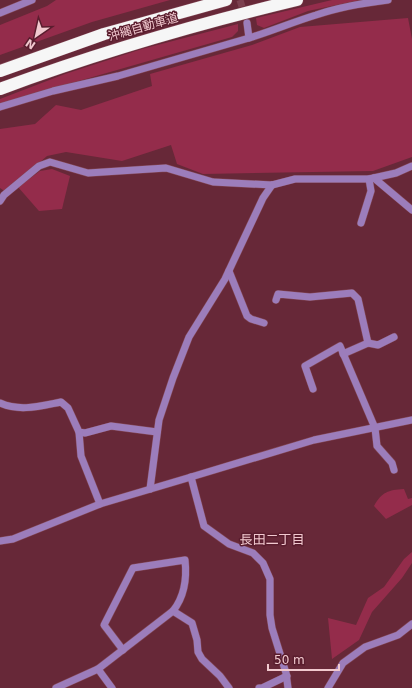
<svg xmlns="http://www.w3.org/2000/svg" width="412" height="688" font-family="'DejaVu Sans','Noto Sans JP',sans-serif">
<style>
.green{fill:#942c4b}
.lines{fill:none;stroke-linecap:round;stroke-linejoin:round}
.minor-tunnel{stroke:#7c404f;stroke-width:7;stroke-dasharray:7 3.5;stroke-linecap:butt}
.minor-casing{stroke:#834856;stroke-width:8}
.highway-casing{stroke:#834856;stroke-width:13}
.minor{stroke:#9c7dbb;stroke-width:7}
.highway{stroke:#f6f6f6;stroke-width:12}
.labels{text-anchor:middle;dominant-baseline:central;stroke-width:3;stroke-linejoin:round;paint-order:stroke}
.street-label{font-size:12px;fill:#f1c9cf;stroke:#5a1d2e}
.neighbourhood-label{font-size:13px;fill:#f1c9cf;stroke:#5a1d2e}
</style>
<rect width="100%" height="100%" fill="#672838"/>
<!-- green -->
<g class="green">
<polygon points="56,0 170,0 92,22 0,55 0,25 47,6"/>
<polygon points="332,0 360,0 308,11 264,28 257,25 256,18"/>
<polygon points="408,18 412,39 412,157 373,171 203,174 177,164 171,145 122,161 66,152 47,156 6,192 0,188 0,129 35,124 56,105 81,110 152,86 150,74 252,45 300,27"/>
<polygon points="238,24 238,31 232,37 30,95 0,105 0,99 65,74 142,49"/>
<polygon points="52,169 70,176 62,209 39,211 18,187 40,171"/>
<path d="M 404,489 L 408,499 L 412,498 L 412,505 L 386,519 L 374,506 C 382,492 388,490 404,489 Z"/>
<polygon points="412,552 412,563 402,578 372,612 359,640 332,659 328,618 356,625 368,598 384,587 404,559"/>
</g>
<g class="lines">
<!-- minor-tunnel -->
<polyline class="minor-tunnel" points="240,0 247,23"/>
<!-- minor casing -->
<g class="minor-casing">
<g id="minor">
<polyline points="0,13 32,0"/>
<polyline points="247,23 249,38"/>
<path d="M 0,107 L 53,91 L 118,76 L 249,38 C 272,31 293,22 316,15 C 339,7 363,3 388,0"/>
<polyline points="374,178 412,210"/>
<polyline points="0,201 4,195 39,166 50,162 88,173 166,168 213,182 272,185 295,179 369,179 396,173 412,166"/>
<polyline points="361,223 371,191 369,179"/>
<polyline points="229,271 247,316 251,319 264,323"/>
<polyline points="276,300 278,294 310,297 352,293 358,299 368,343"/>
<polyline points="343,354 368,343 378,345 394,337"/>
<polyline points="313,389 305,366 340,346 375,428 377,446 392,463 394,470"/>
<path d="M 0,403 C 20,412 40,406 61,402 L 68,408 L 79,432 L 85,433 L 111,426 L 157,432"/>
<polyline points="79,432 81,456 100,504"/>
<polyline points="191,477 204,526 229,544 253,553 263,563 270,579 270,615 272,628 286,673 288,688"/>
<polyline points="150,489 159,420 173,378 189,337 225,279 263,198 272,185"/>
<polyline points="0,541 13,539 100,504 191,477 314,440 412,420"/>
<path d="M 123,650 L 104,625 L 133,568 L 185,560 C 187,578 184,597 173,611"/>
<polyline points="98,669 173,611 192,623 197,640 198,652 202,659 220,676 229,688"/>
<polyline points="56,688 98,669 112,688"/>
<polyline points="259,688 262,688 287,676"/>
<polyline points="328,688 343,663 365,647 398,635 412,624"/>
</g>
</g>
<!-- highway casing -->
<g class="highway-casing">
<g id="highway">
<polyline points="0,71 104,34 226,0"/>
<path d="M 0,89 C 97,53 197,24 297,0"/>
</g>
</g>
<!-- minor -->
<use href="#minor" class="minor"/>
<!-- highway -->
<use href="#highway" class="highway"/>
</g>
<g class="labels">
<!-- street labels -->
<g class="street-label">
<text transform="translate(143 27) rotate(-16)">沖縄自動車道</text>
</g>
<!-- neighbourhood labels -->
<g class="neighbourhood-label">
<text x="272" y="539">長田二丁目</text>
</g>
</g>
<!-- north arrow -->
<g transform="translate(36 36) rotate(214)" stroke="#5a1d2e" stroke-width="3" paint-order="stroke">
<path d="M0-3L7 15L0 10L-7 15Z" fill="#f1c9cf"/>
<text y="-6" font-size="11" font-weight="bold" text-anchor="middle" fill="#f1c9cf">N</text>
</g>
<!-- scale -->
<path d="M268 664v6h71v-6" fill="none" stroke="#f1c9cf" stroke-width="2"/>
<text x="274" y="664" font-size="12" fill="#f1c9cf" stroke="#5a1d2e" stroke-width="3" paint-order="stroke">50 m</text>
</svg>
